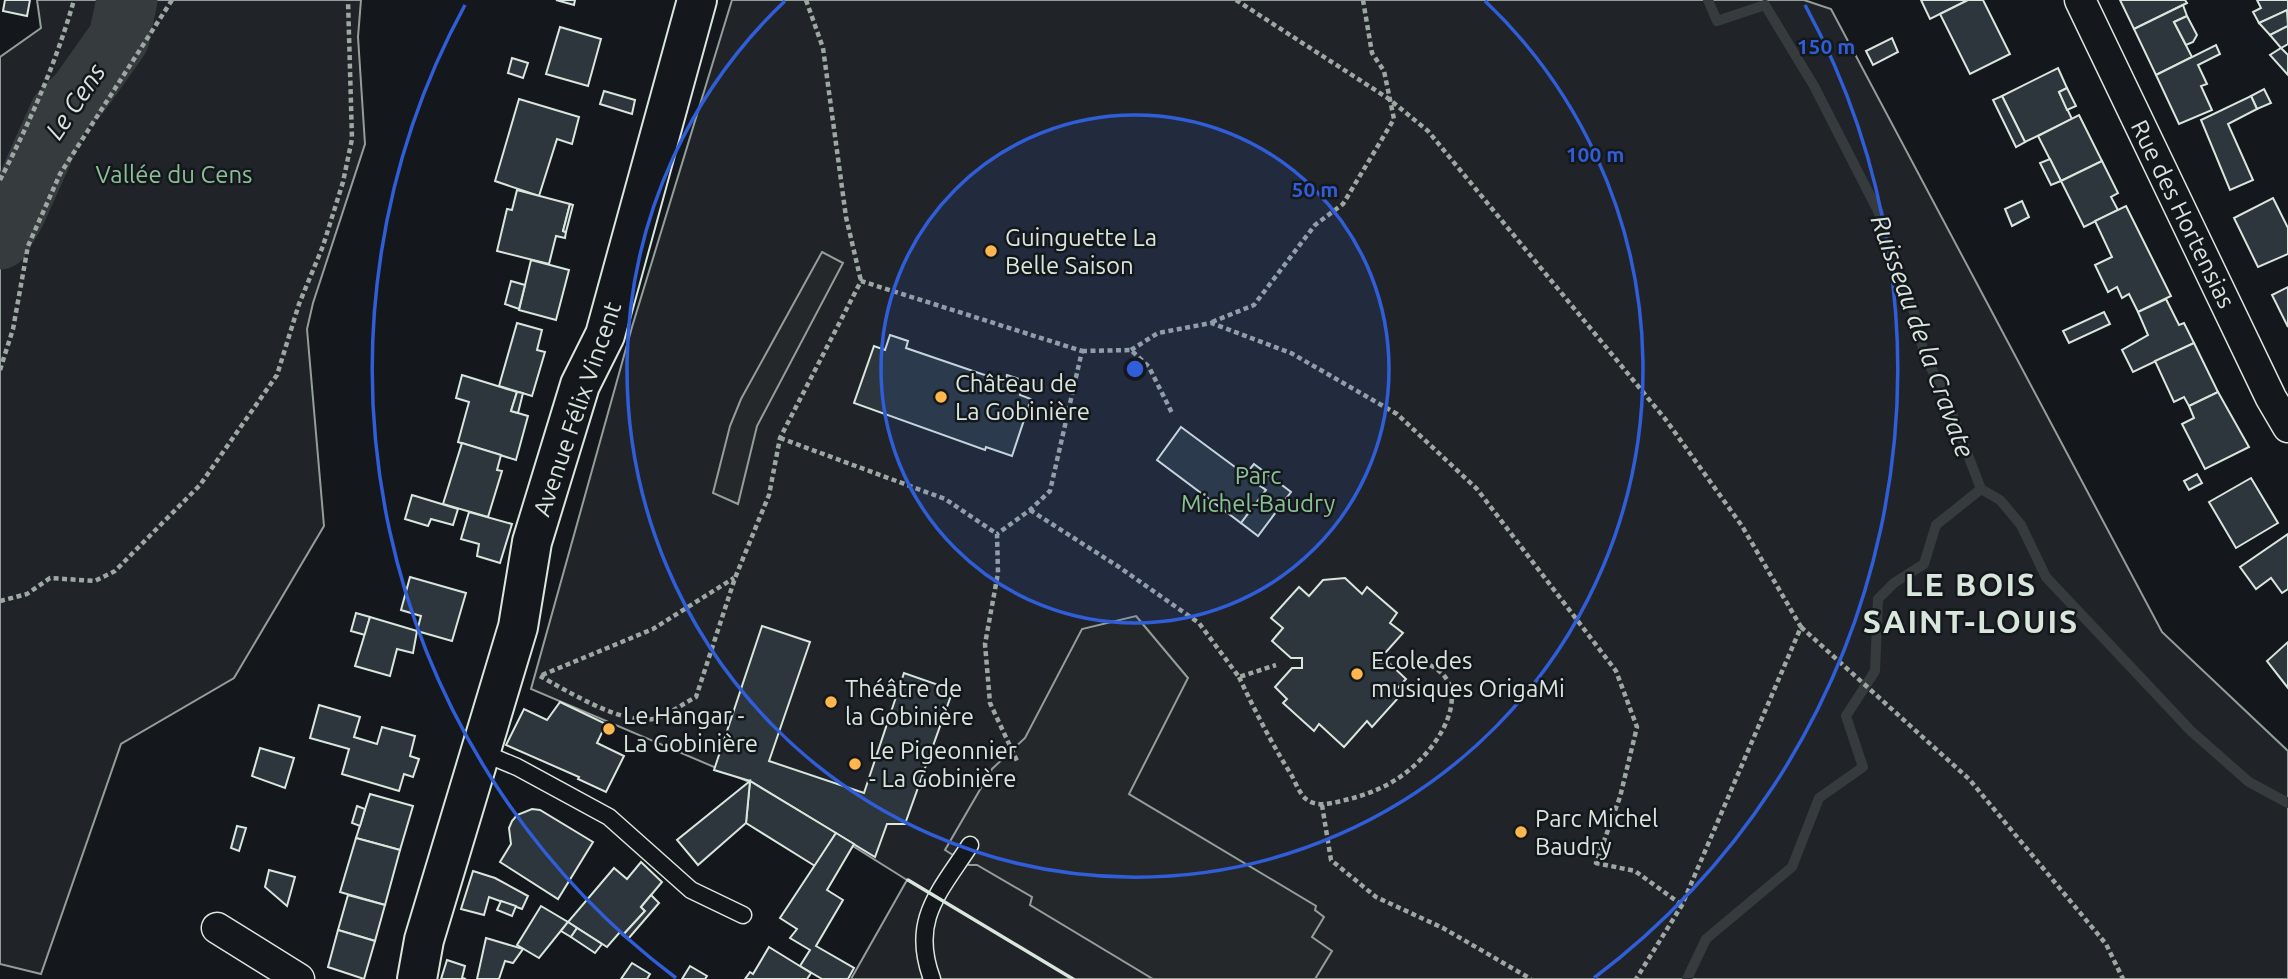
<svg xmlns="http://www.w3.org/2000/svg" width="2288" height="979" font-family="Ubuntu,sans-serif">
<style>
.green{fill:#202428;stroke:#939e99;stroke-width:2}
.parking{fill:#24282b;stroke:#939e99;stroke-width:2}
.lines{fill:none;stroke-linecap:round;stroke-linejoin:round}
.stream{stroke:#363b3e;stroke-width:10}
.river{stroke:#363b3e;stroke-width:61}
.building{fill:#2c363c;stroke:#d8e6dc;stroke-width:2}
.lane-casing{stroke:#d8e6dc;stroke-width:19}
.street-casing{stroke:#d8e6dc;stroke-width:33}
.secondary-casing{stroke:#d8e6dc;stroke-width:42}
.path{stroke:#9da8a2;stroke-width:4.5;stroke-dasharray:5 3.5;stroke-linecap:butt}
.lane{stroke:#14181c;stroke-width:16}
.street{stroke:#14181c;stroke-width:30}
.secondary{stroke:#14181c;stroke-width:38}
.wall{stroke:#d8e6dc;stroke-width:3.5}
.ring{fill:none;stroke:#305dd8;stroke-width:3.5}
.poi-dot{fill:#ffb74d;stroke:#14181c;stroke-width:2.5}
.labels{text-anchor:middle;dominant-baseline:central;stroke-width:5;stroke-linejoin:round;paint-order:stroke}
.park-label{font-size:24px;fill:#8ac095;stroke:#14181c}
.street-label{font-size:24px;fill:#d8e6dc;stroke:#14181c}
.poi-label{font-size:24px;fill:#d8e6dc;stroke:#14181c;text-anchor:start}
.water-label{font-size:26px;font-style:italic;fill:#d8e6dc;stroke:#14181c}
.district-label{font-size:32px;font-weight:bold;letter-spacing:2px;fill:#d8e6dc;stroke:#14181c}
.centre{fill:#305dd8;stroke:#14181c;stroke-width:3.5}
.ring-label{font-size:21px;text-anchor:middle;font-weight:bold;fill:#305dd8;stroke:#14181c;stroke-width:5;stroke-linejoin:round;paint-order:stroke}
</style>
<rect width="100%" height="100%" fill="#14181c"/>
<!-- green -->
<g class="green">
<polygon points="37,0 361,0 358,37 365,144 313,303 307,329 324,526 234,678 121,744 41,974 0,964 0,57 41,28"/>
<polygon points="732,0 1804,0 1831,9 2162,632 2288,751 2288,979 851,979 907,880 754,784 531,689 632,327"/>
</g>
<!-- parking -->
<g class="parking">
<polygon points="822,252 843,263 757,426 738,504 713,493 730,426 741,399"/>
<polygon points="1136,616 1188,678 1129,794 1316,906 1315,910 1324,917 1312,937 1332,951 1315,979 1153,979 1030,905 1032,897 977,865 969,865 945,850 992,769 1025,738 1082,629"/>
</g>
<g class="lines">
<!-- stream -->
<g class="stream">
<polyline points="1708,0 1717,21 1765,5 1814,86 1879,213 1893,267 1914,312 1925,357 1943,390 1981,489 2000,500 2021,525 2046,577 2191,731 2249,782 2288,803"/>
<polyline points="1687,979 1706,939 1792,867 1819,798 1863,767 1846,716 1875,671 1878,599 1894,583 1924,564 1936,525 1981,489"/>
</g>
<!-- river -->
<polyline class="river" points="0,239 16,211 60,113 80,93 119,38 127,0"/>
</g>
<!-- building -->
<g class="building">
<polygon points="5,0 30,0 27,16 3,11"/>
<polygon points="556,0 575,0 574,5"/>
<polygon points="1921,0 1968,0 1930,19"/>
<polygon points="1968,0 1983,0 2010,54 1970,74 1940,14"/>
<polygon points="2120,0 2185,0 2187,3 2134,29"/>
<polygon points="2257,0 2288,0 2288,10 2259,23 2253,12 2261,8"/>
<polygon points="2183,5 2187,16 2174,22 2192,57 2156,75 2134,29"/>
<polygon points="2287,10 2288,26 2270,35 2259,23"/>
<polygon points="2187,16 2197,35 2193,42 2186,45 2174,22"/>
<polygon points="2288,26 2288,44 2281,48 2270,35"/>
<polygon points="560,27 601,39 588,86 546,74"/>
<polygon points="1892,38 1898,52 1873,65 1866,51"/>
<polygon points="2216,45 2220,54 2198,65 2207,84 2201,86 2212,110 2179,124 2156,75"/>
<polygon points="2281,48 2288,55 2288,75 2270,55"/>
<polygon points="512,58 528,63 523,78 508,73"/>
<polygon points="2058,68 2067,88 2059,92 2072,119 2025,142 2002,96"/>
<polygon points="2067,88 2076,106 2067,110 2059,92"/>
<polygon points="2264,89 2271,103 2257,109 2251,96"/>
<polygon points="604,91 635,100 632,114 600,104"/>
<polygon points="2002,96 2025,142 2016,147 1993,100"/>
<polygon points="2251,96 2257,109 2228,124 2253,180 2230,190 2201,120"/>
<polygon points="519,99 579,117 572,144 557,139 539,196 495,181"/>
<polygon points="2079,115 2102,161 2061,181 2038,136"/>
<polygon points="2050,159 2061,181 2051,185 2040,163"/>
<polygon points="2102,161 2118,193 2111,197 2118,210 2084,227 2061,181"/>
<polygon points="517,190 570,204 563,231 566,232 565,238 556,236 549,264 497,251 507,209 512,210"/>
<polygon points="2273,198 2288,228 2288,254 2258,267 2234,218"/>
<polygon points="2022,201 2029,217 2012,226 2005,209"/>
<polygon points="570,204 573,205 566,232 563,231"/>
<polygon points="2126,206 2171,296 2138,312 2129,294 2122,298 2117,287 2108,292 2095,265 2112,257 2095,221"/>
<polygon points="531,260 569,270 556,320 519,310"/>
<polygon points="511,281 525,285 519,309 505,304"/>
<polygon points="2288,287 2288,327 2272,295"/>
<polygon points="2166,299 2179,325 2184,323 2194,343 2133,372 2122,350 2148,335 2138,312"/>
<polygon points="2104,312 2110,324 2069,343 2063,331"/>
<polygon points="517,323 542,330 537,350 545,352 532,396 499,386"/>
<polygon points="890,335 908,341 906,348 1005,382 1007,375 1025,381 1020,395 1031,399 1012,456 986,447 985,450 854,403 874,346 885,350"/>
<polygon points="2194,343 2218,392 2189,406 2184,397 2174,402 2155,361"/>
<polygon points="462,375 517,392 511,411 528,416 516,460 458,442 469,402 456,398"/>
<polygon points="517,392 523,393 518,413 511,411"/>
<polygon points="2218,392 2249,447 2205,469 2182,424 2194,418 2189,406"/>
<polygon points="1181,427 1266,490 1241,523 1157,460"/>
<polygon points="462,443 501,455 497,470 502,471 488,517 443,504"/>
<polygon points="1254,464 1291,492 1258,536 1241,523 1266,490 1245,475"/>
<polygon points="2197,474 2202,483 2189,490 2184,481"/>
<polygon points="2251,478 2278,523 2236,548 2209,502"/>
<polygon points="412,495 458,509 453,525 431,519 428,526 405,519"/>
<polygon points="469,512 512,524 500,563 477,556 479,544 461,539"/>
<polygon points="2288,534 2288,589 2282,593 2271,578 2256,589 2240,567"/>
<polygon points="410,577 466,593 452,641 417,631 421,616 401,610"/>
<polygon points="1345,578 1362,594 1367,587 1397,613 1390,623 1403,633 1386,652 1375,653 1376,663 1388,662 1406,679 1394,692 1399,697 1372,727 1367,721 1344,747 1319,724 1314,731 1283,703 1287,699 1275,687 1292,668 1302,668 1302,658 1291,658 1272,641 1283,628 1271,618 1299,587 1309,596 1323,580"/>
<polygon points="356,613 370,617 365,635 351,631"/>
<polygon points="370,617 417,631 413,653 397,649 390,676 355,666"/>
<polygon points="762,626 810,642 769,761 864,793 904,673 953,690 905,824 887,824 875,857 750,781 714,770"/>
<polygon points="2288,642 2288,688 2267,661"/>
<polygon points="560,702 606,724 597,743 624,756 606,792 578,779 579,777 506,745 524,709 547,720"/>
<polygon points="319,705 360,717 354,737 377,744 382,727 415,736 410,756 419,759 413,777 404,774 399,791 342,774 349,749 310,738"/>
<polygon points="260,748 294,758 285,788 252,776"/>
<polygon points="750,781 836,833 815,866 746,823"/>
<polygon points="750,781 746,823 698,865 677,840"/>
<polygon points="370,794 413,806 400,850 356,838"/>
<polygon points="357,806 365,809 360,826 352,823"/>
<polygon points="532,809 540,810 593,842 558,899 500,862 511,844 509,828 512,821 517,815"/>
<polygon points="237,826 246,828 239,851 231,848"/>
<polygon points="836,833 854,844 827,890 843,900 816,946 854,968 848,979 822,979 800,966 810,950 790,938 797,929 780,918"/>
<polygon points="356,838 400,850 385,905 340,892"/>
<polygon points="641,862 662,882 641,907 645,911 623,935 620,932 607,947 568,922 614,868 627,879"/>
<polygon points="269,870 295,877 287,906 265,887"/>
<polygon points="473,871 495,878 528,896 522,909 489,897 484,915 461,909"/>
<polygon points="348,895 385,905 375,941 338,930"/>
<polygon points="651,895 659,903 628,939 623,935 645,911 641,907"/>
<polygon points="501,901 516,906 512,916 497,910"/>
<polygon points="541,906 568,922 539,958 517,945"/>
<polygon points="568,922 577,928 571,937 561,931"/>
<polygon points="577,928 602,944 595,953 571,937"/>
<polygon points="338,930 375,941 364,979 328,967"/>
<polygon points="486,938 523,949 513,963 505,961 499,979 477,979"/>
<polygon points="769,947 811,973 807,979 745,979 750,972 753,974"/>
<polygon points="447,960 465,966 462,978 466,979 441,979"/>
<polygon points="632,963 650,974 647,979 621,979"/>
<polygon points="690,966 707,976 705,979 682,979"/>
</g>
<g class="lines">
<!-- lane casing -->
<g class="lane-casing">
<g id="lane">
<polyline points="481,752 517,767 609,817 691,890 743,915"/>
<path d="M 932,979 C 910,920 939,893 970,845"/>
</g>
</g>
<!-- street casing -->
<g class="street-casing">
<g id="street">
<polyline points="2080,0 2271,398 2288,427"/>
<polyline points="217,928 299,979"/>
</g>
</g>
<!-- secondary casing -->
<g class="secondary-casing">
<polyline id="secondary" points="417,979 424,940 518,627 532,542 580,385 605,335 697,0"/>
</g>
<!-- path -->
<g class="path">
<polyline points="806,0 823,48 846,217 861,281"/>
<polyline points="1236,0 1389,99 1428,131 1666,420 1742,526 1801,627 1682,905 1636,979"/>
<path d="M 0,180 C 30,122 56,63 74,0"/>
<polyline points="1212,322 1254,305 1315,225 1343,204 1394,119 1384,71 1372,53 1363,0"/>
<polyline points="1131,350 1158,333 1211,323 1291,353 1397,414 1477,489 1616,671 1637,727 1620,797 1596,863 1635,871 1682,905"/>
<polyline points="1082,351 1131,350 1149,367 1173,415"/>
<polyline points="0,370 13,329 28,246 60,174 172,0"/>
<polyline points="780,438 945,499 997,534 998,573 985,644 990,703 1017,761"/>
<polyline points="1030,510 1119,567 1199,623 1239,677 1276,665"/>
<polyline points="0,601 27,594 50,578 95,581 115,571 200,485 277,375 299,304 323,246 343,182 352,139 348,0"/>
<polyline points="1801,627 1969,779 2106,944 2123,979"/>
<polyline points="542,675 653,629 734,578"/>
<path d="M 540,676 C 567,691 627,728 657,718 C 670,714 684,703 696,697 L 735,578 L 769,495 L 780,438 L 861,281 L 1082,351 L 1050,491 L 1030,510 L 997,534"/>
<path d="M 1239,677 C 1255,711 1272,744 1292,776 C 1295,782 1300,794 1306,799 C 1316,807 1329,804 1341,801 C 1369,795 1395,784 1416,764 C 1456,726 1476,666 1402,658"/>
<polyline points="1322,805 1331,860 1376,897 1443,928 1531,979"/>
</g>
<!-- lane -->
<use href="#lane" class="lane"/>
<!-- street -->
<use href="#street" class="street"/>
<!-- secondary -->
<use href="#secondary" class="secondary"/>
<!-- wall -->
<polyline class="wall" points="908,880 1073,979"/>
</g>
<!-- distance rings -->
<circle cx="1135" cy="369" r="254" fill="#305dd8" fill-opacity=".12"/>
<g class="ring">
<circle cx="1135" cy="369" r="254"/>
<path d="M1485 1A508 508 0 1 1 785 1"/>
<path d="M676 978A762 762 0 0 1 465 5M1805 5A762 762 0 0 1 1594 978"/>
</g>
<!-- markers -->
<g class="poi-dot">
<circle cx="991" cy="251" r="7"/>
<circle cx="941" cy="397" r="7"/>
<circle cx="1357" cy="674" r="7"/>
<circle cx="831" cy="702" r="7"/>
<circle cx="609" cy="729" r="7"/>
<circle cx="855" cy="764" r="7"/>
<circle cx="1521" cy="832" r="7"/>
</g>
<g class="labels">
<!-- park labels -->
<g class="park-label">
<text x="174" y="174">Vallée du Cens</text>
<text x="1258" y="475">Parc<tspan x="1258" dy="28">Michel-Baudry</tspan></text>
</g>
<!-- street labels -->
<g class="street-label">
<text transform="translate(2183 214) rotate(64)">Rue des Hortensias</text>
<text transform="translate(577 409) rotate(-71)">Avenue Félix Vincent</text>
</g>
<!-- poi labels -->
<g class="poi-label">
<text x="1005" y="237">Guinguette La<tspan x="1005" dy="28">Belle Saison</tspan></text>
<text x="955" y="383">Château de<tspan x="955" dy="28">La Gobinière</tspan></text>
<text x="1371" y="660">Ecole des<tspan x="1371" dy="28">musiques OrigaMi</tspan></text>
<text x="845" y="688">Théâtre de<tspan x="845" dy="28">la Gobinière</tspan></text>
<text x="623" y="715">Le Hangar -<tspan x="623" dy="28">La Gobinière</tspan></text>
<text x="869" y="750">Le Pigeonnier<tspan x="869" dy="28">- La Gobinière</tspan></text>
<text x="1535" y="818">Parc Michel<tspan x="1535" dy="28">Baudry</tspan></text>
</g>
<!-- water labels -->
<g class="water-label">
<text transform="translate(75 101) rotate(-56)">Le Cens</text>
<text transform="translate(1923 336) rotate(70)">Ruisseau de la Cravate</text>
</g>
<!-- district labels -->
<g class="district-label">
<text x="1971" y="584">LE BOIS<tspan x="1971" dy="37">SAINT-LOUIS</tspan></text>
</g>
</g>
<circle cx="1135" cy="369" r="10" class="centre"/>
<g class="ring-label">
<text x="1826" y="54">150 m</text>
<text x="1595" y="162">100 m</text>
<text x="1315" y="197">50 m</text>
</g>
</svg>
